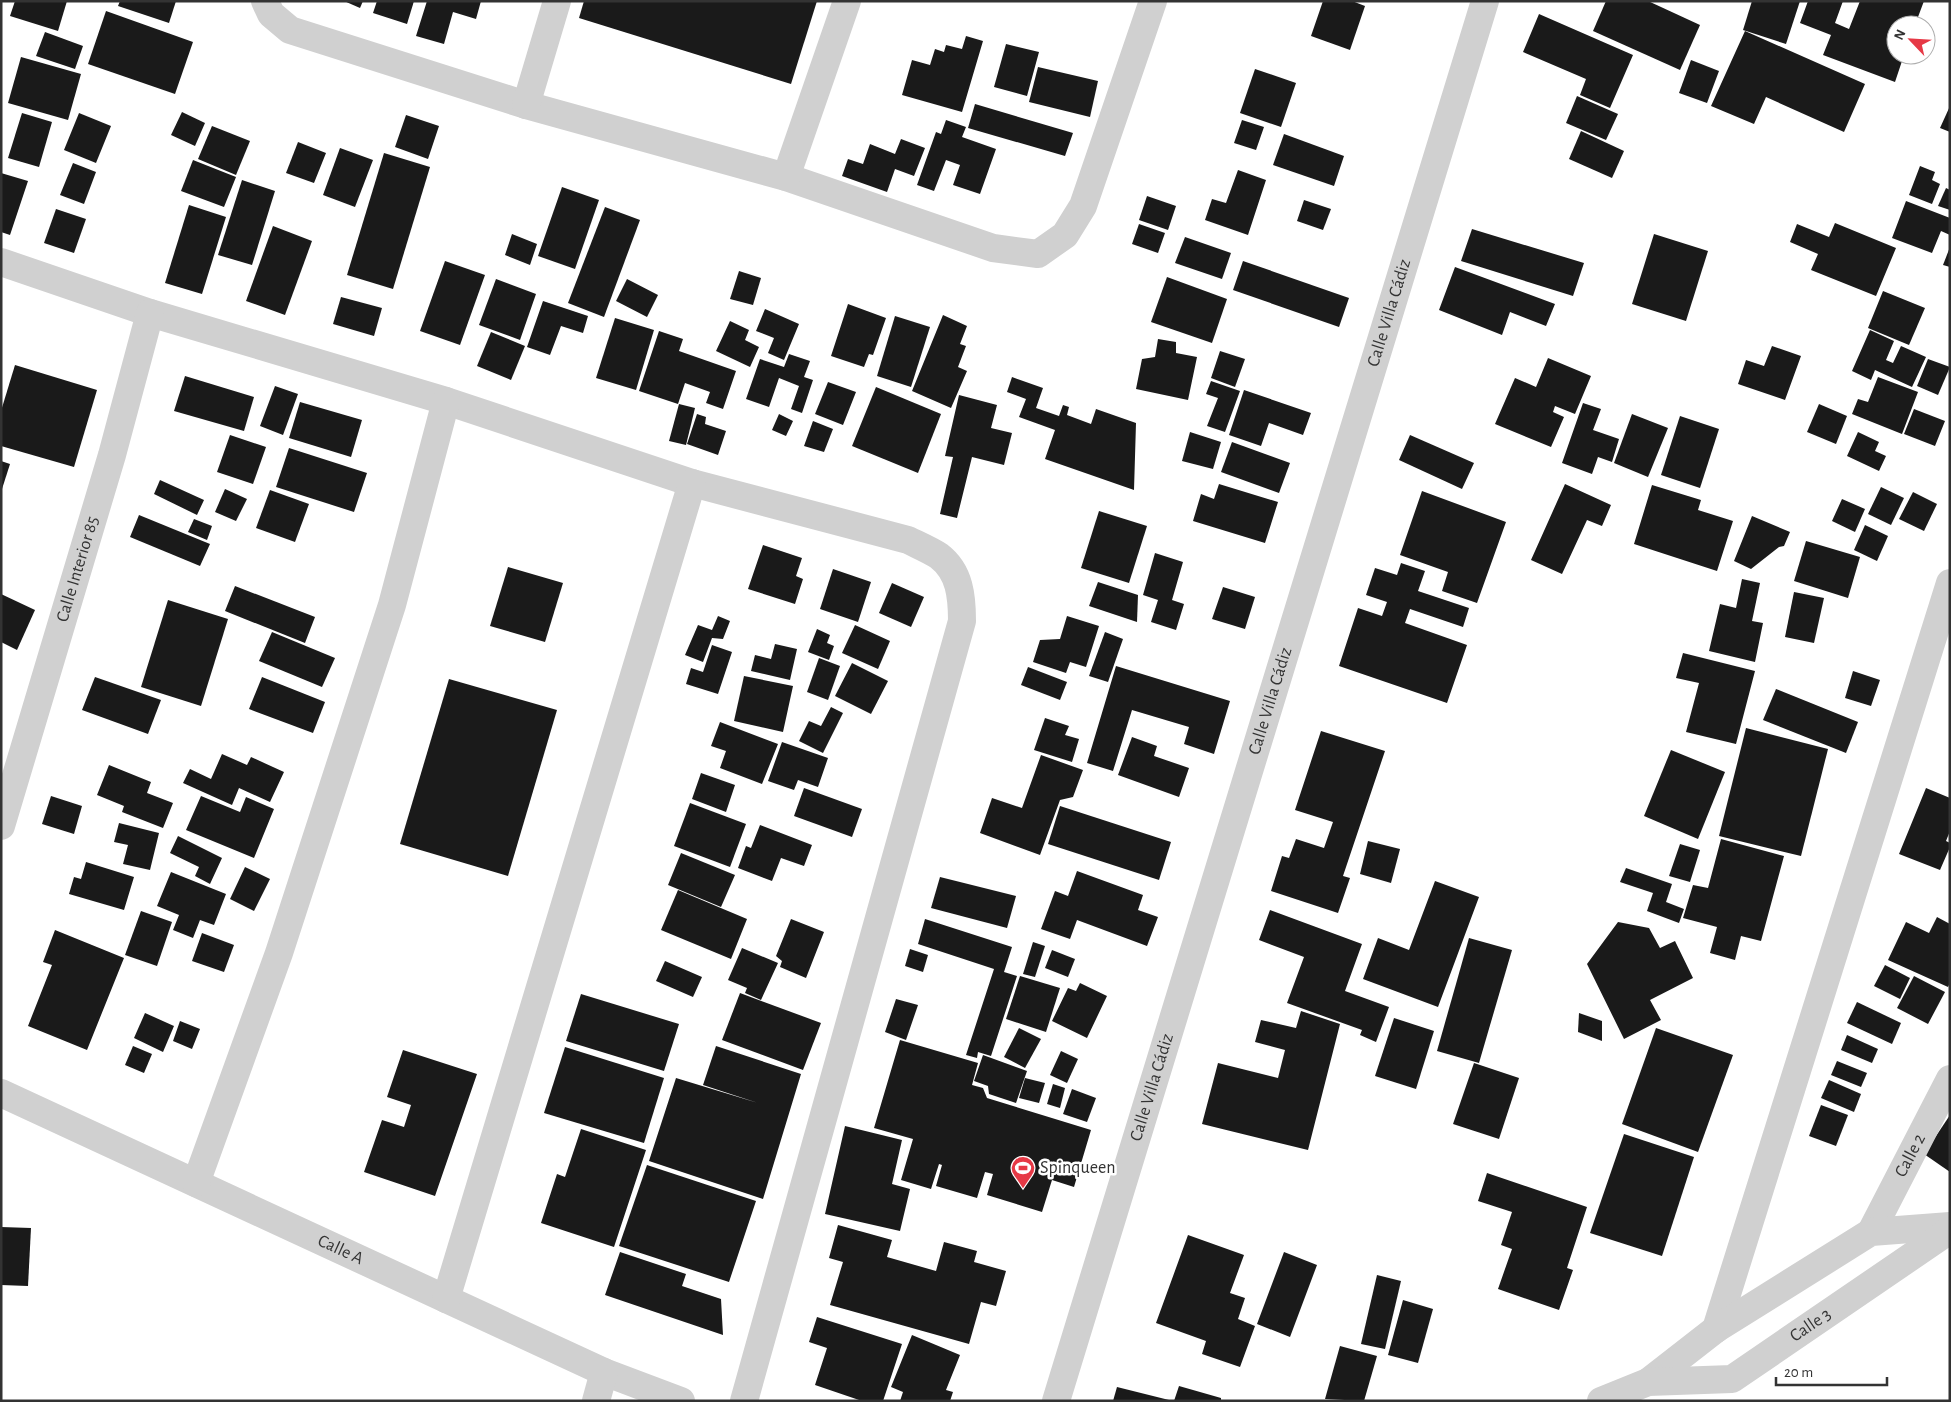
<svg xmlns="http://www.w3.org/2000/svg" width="1951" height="1402" font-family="'Alegreya Sans',sans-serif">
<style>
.building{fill:#1a1a1a}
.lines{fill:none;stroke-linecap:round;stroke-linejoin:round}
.minor{stroke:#d0d0d0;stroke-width:28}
.labels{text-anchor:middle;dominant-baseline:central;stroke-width:5;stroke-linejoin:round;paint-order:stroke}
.street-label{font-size:18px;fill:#333;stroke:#fff}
.poi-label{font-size:18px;fill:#333;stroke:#fff;text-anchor:start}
</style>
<rect width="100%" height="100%" fill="#fff"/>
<!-- building -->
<g class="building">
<polygon points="15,1 67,1 58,31 10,16"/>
<polygon points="120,1 176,1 169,23 118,6"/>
<polygon points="344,1 363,1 360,8"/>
<polygon points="377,1 414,1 407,24 373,13"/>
<polygon points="427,1 481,1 476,19 453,12 444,44 416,36"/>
<polygon points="584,1 817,1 791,84 579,18"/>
<polygon points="1323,1 1352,1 1365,6 1350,50 1311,36"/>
<polygon points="1606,1 1648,1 1700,25 1680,70 1593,31"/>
<polygon points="1752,1 1800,1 1786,44 1743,30"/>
<polygon points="1808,1 1843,1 1835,23 1849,29 1860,1 1924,1 1915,25 1896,25 1896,55 1904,55 1895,82 1823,55 1831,35 1800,23"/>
<polygon points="106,11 193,42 175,94 88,64"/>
<polygon points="1539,14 1633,55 1610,108 1580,95 1586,79 1523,52"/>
<polygon points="1745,31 1865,84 1844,132 1766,97 1754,124 1711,106"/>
<polygon points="45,32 83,46 75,69 36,56"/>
<polygon points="966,36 983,41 962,112 902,95 912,60 930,65 935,49 944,52 946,45 962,49"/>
<polygon points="1006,44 1039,52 1027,96 994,87"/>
<polygon points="21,57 81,74 68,120 8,103"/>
<polygon points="1691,60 1719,71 1707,103 1679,93"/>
<polygon points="1038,67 1098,81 1090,117 1029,102"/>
<polygon points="1255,69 1296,83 1281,127 1240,113"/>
<polygon points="1577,96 1618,114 1606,140 1566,123"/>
<polygon points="975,104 1073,133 1065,156 968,128"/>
<polygon points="1950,106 1950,132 1940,128"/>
<polygon points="182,112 205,123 195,146 171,135"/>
<polygon points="22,113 52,122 39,167 8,158"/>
<polygon points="79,113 111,126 96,163 64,150"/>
<polygon points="406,115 439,126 428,159 395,147"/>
<polygon points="946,120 966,127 962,137 996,149 980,194 953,185 960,165 946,160 934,191 917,185 936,132 941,134"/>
<polygon points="1242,120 1264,127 1256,150 1234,143"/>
<polygon points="212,126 250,141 236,175 198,159"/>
<polygon points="1581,131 1624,151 1612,178 1569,159"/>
<polygon points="1284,134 1344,156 1334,186 1273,165"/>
<polygon points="901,139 925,148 914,176 895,169 887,192 842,176 848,159 863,164 870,144 895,154"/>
<polygon points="298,142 326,153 314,183 286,173"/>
<polygon points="340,148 373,160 355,207 323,195"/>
<polygon points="384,153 430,167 393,289 347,275"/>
<polygon points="193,160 236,177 224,207 181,191"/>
<polygon points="73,163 96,172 84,204 60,195"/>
<polygon points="1920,166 1935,172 1932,180 1940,184 1932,204 1909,195"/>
<polygon points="1238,170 1266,180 1248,235 1205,220 1212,199 1226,203"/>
<polygon points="1,173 28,181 10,235 1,232"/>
<polygon points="242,180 275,191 252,265 218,255"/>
<polygon points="562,187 599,200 575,269 538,256"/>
<polygon points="1946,188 1950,190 1950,210 1938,206"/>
<polygon points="1147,196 1176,206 1168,230 1139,220"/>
<polygon points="1304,200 1331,209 1323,230 1297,221"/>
<polygon points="1906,201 1950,218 1950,235 1941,231 1932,253 1892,238"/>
<polygon points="189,205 226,217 202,294 165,283"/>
<polygon points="605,207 640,220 604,317 568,303"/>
<polygon points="56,209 86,219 74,253 44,243"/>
<polygon points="1835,223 1896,248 1876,296 1811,270 1818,254 1790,242 1797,224 1829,237"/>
<polygon points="1139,224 1165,233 1158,253 1132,244"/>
<polygon points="273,226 312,241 285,315 246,301"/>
<polygon points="1472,229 1584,263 1573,296 1461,261"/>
<polygon points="512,234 537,244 530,265 505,255"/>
<polygon points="1654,234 1708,251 1686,321 1632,304"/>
<polygon points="1185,237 1231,253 1222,279 1175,263"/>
<polygon points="1950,247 1950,267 1943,265"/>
<polygon points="445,261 485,275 460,345 420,331"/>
<polygon points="1243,261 1349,298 1339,327 1233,290"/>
<polygon points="1455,267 1555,304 1546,326 1510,312 1502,335 1439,310"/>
<polygon points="739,271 761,278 753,305 730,299"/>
<polygon points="1167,277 1227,299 1212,343 1151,322"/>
<polygon points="496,279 536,294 520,340 479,325"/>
<polygon points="627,279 658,295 647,317 616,301"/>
<polygon points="1883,291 1925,308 1909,345 1868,328"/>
<polygon points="341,297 382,308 374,336 333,324"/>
<polygon points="543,301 588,316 583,333 561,326 550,355 527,347"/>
<polygon points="848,304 886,318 873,355 869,354 864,367 831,356"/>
<polygon points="765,309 799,324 784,360 768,353 774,338 756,331"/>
<polygon points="943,315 967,326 960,344 966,346 958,367 967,371 951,408 912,391"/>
<polygon points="895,316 930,327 911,387 877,376"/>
<polygon points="615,318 654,330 636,390 596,378"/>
<polygon points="730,321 749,330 745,340 759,347 750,367 716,351"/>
<polygon points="1870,330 1894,341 1886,360 1893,363 1901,346 1926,357 1912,387 1875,370 1871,380 1852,371"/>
<polygon points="659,331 683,339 679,351 736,371 723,409 706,403 710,392 685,383 678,404 639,391"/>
<polygon points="491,332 525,346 511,380 477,366"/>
<polygon points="1158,339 1176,342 1176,353 1197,357 1188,400 1136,389 1142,359 1155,357"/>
<polygon points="1772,346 1801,356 1785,400 1738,384 1746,360 1764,366"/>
<polygon points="1220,351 1245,359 1235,387 1211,378"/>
<polygon points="789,354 810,361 804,377 813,380 802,413 791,409 799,386 779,378 769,407 746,399 760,359 784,367"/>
<polygon points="1548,358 1591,376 1575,414 1555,406 1553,412 1564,417 1551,447 1495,424 1515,378 1536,387"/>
<polygon points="1928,359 1950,367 1938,395 1917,386"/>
<polygon points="15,365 97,390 74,467 1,446 1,411"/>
<polygon points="185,376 254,397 244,431 174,411"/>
<polygon points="1012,377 1043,388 1036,408 1059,416 1063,405 1069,407 1067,415 1091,424 1096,409 1136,423 1134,490 1045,459 1055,430 1019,417 1026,399 1007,392"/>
<polygon points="1878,377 1918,392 1902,434 1852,414 1858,399 1868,402"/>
<polygon points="1211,381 1240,391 1225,432 1207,426 1218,398 1206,394"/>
<polygon points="828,382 856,392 843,425 815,414"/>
<polygon points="275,386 298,394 283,435 260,426"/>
<polygon points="876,387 941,414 918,473 852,446"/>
<polygon points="1244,390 1311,413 1303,435 1269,423 1261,446 1229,435"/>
<polygon points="959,395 997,405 991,428 1012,433 1004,465 972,457 957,518 940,514 953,457 945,456"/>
<polygon points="300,402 362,420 351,457 289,438"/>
<polygon points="1583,403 1601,409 1593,430 1619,439 1612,462 1598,457 1592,474 1562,463"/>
<polygon points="679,404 695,408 686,445 669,441"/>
<polygon points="1819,404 1847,416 1836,444 1807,432"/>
<polygon points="1914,409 1945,421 1935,446 1904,434"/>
<polygon points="697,414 706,417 705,424 726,431 718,455 687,444"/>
<polygon points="779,414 793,421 786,436 772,430"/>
<polygon points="1632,414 1668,428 1648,477 1614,463"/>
<polygon points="1680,416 1719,429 1700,488 1661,475"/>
<polygon points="813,421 833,429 824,452 804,446"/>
<polygon points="1190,432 1221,442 1213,469 1182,461"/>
<polygon points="1858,432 1879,442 1875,451 1886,456 1879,471 1847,456"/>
<polygon points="230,435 266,447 253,484 217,472"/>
<polygon points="1410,435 1474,463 1462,489 1399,460"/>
<polygon points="1232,442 1290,463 1279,493 1221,472"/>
<polygon points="289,448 367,473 354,512 276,487"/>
<polygon points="1,461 10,464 2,489 1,489"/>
<polygon points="160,480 204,500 197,515 154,494"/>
<polygon points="1219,484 1278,502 1265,543 1193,521 1201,494 1214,499"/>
<polygon points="1565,484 1611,505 1602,526 1587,520 1562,574 1531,560"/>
<polygon points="1652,485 1701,500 1698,510 1733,521 1717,571 1634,544"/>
<polygon points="1881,487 1904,498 1891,525 1868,514"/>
<polygon points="225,489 247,499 236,521 215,512"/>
<polygon points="270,490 309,504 295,542 256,528"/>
<polygon points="1422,491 1506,522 1477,603 1442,591 1448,572 1400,555"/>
<polygon points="1913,492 1937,504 1924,531 1899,519"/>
<polygon points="1842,499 1865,509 1855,532 1832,521"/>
<polygon points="1099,511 1147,526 1129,583 1081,568"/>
<polygon points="139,515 210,544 200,566 130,537"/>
<polygon points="1752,516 1790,532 1784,546 1779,547 1751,569 1734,561"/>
<polygon points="194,519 212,526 207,540 188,532"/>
<polygon points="1865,525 1888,536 1877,561 1854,550"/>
<polygon points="1806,541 1860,557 1848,598 1794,581"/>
<polygon points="763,545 802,558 796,576 803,579 795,604 748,589"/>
<polygon points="1155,553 1183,562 1172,600 1184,604 1176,630 1151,622 1158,600 1143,595"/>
<polygon points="1401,563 1425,571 1418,591 1469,608 1463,627 1410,609 1405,623 1467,645 1447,703 1339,666 1358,608 1382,616 1387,602 1366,595 1375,568 1397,575"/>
<polygon points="508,567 563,583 545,642 490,626"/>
<polygon points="833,569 871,582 858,622 820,609"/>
<polygon points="1742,579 1760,583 1752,621 1763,623 1755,662 1709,651 1720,604 1736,608"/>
<polygon points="1098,582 1138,595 1137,622 1089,606"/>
<polygon points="892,583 924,597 911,627 879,613"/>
<polygon points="235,586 315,617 305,643 225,611"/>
<polygon points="1223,587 1255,597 1245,629 1212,619"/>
<polygon points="1794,592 1824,598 1814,643 1785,637"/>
<polygon points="1,594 35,610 17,650 1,642"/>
<polygon points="168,600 228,619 201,706 141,687"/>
<polygon points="718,616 730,621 723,639 712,638 703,662 685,655 698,625 712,630"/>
<polygon points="1067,616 1099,626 1086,667 1070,662 1066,673 1033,662 1040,640 1060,639"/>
<polygon points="855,625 890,641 878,669 842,653"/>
<polygon points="817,629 830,635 827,643 834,646 829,660 808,652"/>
<polygon points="272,632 335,658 322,687 259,661"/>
<polygon points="1105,632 1123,639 1108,682 1089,676"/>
<polygon points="775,644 797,649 790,680 751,671 755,655 771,659"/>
<polygon points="712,645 732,652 718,694 686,684 691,668 703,672"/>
<polygon points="1683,653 1755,671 1736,744 1686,732 1699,683 1676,678"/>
<polygon points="819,658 840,666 828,700 807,692"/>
<polygon points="852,663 888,681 871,714 835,696"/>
<polygon points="1116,666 1230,701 1214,754 1184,744 1189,727 1132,710 1113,771 1087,763"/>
<polygon points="1028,667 1067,682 1060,700 1021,685"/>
<polygon points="1853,671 1880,680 1871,706 1845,698"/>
<polygon points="744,676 793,686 783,732 734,721"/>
<polygon points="95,677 161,700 148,734 82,710"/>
<polygon points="262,677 325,702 313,733 249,709"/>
<polygon points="449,679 557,710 508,876 400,844"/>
<polygon points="1776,689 1858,722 1846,753 1763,720"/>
<polygon points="831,707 843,713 823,753 799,741 809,721 821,726"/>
<polygon points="1045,718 1069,726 1065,735 1079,739 1072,762 1034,750"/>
<polygon points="720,722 778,744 762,784 720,768 726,751 711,746"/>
<polygon points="1746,728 1828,749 1801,856 1719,836"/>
<polygon points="1321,731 1385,751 1343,876 1350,878 1338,913 1271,891 1282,856 1289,858 1296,839 1324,848 1333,822 1295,810"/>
<polygon points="1132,737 1157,746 1154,756 1189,768 1179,797 1118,775"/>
<polygon points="782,742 828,758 818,787 798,780 794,790 768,781"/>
<polygon points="1671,750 1725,772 1698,839 1644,816"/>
<polygon points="222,754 247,765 251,757 284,772 270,802 239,788 232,805 183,783 190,769 211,779"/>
<polygon points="1041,755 1083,770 1073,797 1060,800 1040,855 980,833 992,798 1022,808"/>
<polygon points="109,765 151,782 147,793 173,803 163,828 122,812 124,806 97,795"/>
<polygon points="701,773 735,785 726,812 692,799"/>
<polygon points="804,788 862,809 852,837 794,816"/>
<polygon points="1926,788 1950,798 1950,831 1946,841 1950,843 1950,847 1940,870 1899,854"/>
<polygon points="51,796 82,806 74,834 42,824"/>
<polygon points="201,796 240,812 246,797 274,809 254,858 186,830"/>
<polygon points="690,803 746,824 730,867 674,846"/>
<polygon points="1060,806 1171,842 1159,880 1048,844"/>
<polygon points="119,823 159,833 150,870 123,864 128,845 114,842"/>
<polygon points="760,825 812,845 804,866 781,858 772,881 738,868 746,846 751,848"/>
<polygon points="178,836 222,858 210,884 195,876 199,867 170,853"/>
<polygon points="1721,839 1784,856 1761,941 1741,936 1735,960 1710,953 1717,927 1683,918 1693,885 1708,888"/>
<polygon points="1368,841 1400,849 1391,883 1360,874"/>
<polygon points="1680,844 1700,850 1690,882 1669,876"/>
<polygon points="681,853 735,875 721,907 668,885"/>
<polygon points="86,862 134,877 124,910 69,894 74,877 81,879"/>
<polygon points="245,867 270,879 254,911 230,899"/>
<polygon points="1626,868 1672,884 1666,902 1684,909 1679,923 1647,911 1653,893 1620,882"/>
<polygon points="1077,871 1143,895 1138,910 1158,917 1147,946 1077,920 1070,939 1041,929 1055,891 1068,896"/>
<polygon points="171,872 226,894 214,925 200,920 193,938 173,930 179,915 157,906"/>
<polygon points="940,877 1016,896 1007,928 931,908"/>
<polygon points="1435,881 1479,897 1438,1007 1363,979 1378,938 1409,950"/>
<polygon points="678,890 747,919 731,959 661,930"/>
<polygon points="1270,910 1362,944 1345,991 1389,1007 1376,1042 1360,1035 1362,1030 1287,1003 1304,957 1259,940"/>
<polygon points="141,911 172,922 157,966 125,955"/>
<polygon points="1937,917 1950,924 1950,983 1948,987 1888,960 1906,922 1929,933"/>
<polygon points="791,919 824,932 806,978 780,967 782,961 776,956"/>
<polygon points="925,919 1012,947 1004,972 1017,976 991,1056 978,1052 977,1058 966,1055 994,969 918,944"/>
<polygon points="1618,922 1649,928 1660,948 1675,941 1693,978 1650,1000 1661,1020 1624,1039 1587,964"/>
<polygon points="55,930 124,958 87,1050 28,1026 52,965 43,962"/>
<polygon points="202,933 234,945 224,972 192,961"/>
<polygon points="1469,938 1512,950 1479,1063 1437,1051"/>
<polygon points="1033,942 1045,946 1035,977 1023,974"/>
<polygon points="742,948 778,963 761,1000 745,993 747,988 728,980"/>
<polygon points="910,949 928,955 923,972 905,966"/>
<polygon points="1052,950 1075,959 1068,977 1045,968"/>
<polygon points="665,961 702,977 693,997 656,981"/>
<polygon points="1885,965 1910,978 1900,999 1874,986"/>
<polygon points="1020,976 1060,988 1046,1032 1006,1019"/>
<polygon points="1914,976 1945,992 1928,1024 1897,1008"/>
<polygon points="1080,983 1107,996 1087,1038 1052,1021 1068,988 1076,991"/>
<polygon points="740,993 821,1023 803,1070 722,1040"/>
<polygon points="581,994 679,1024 664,1071 566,1041"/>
<polygon points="896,999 918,1005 906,1040 885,1032"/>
<polygon points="1857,1002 1901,1023 1892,1044 1847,1023"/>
<polygon points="1301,1011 1340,1024 1308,1150 1202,1124 1218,1063 1278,1078 1285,1050 1255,1042 1261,1020 1296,1028"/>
<polygon points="145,1013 174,1026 163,1052 134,1038"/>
<polygon points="1579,1013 1602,1021 1602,1041 1578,1032"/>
<polygon points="1394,1018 1434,1031 1416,1089 1375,1076"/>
<polygon points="180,1021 200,1029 192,1049 173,1041"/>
<polygon points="1019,1028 1041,1039 1025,1068 1004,1057"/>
<polygon points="1656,1028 1733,1055 1698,1152 1622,1124"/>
<polygon points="1847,1035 1878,1049 1872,1063 1841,1050"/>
<polygon points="900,1040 978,1063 972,1085 983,1088 987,1098 1091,1130 1074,1187 1052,1180 1042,1212 987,1195 993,1174 985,1172 977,1198 936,1186 942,1165 939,1164 931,1189 901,1180 913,1139 874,1128"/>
<polygon points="133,1046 152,1054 144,1073 125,1065"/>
<polygon points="716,1046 801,1074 763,1199 649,1161 676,1078 758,1103 703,1085"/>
<polygon points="565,1047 664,1078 644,1143 544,1113"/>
<polygon points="403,1050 477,1074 435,1196 364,1172 382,1120 404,1127 411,1105 387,1097"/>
<polygon points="1061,1051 1078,1059 1067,1083 1050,1075"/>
<polygon points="983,1055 1027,1071 1016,1103 989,1094 988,1086 974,1081"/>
<polygon points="1837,1061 1867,1073 1861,1087 1831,1075"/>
<polygon points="1474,1063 1519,1078 1499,1139 1453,1124"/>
<polygon points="1025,1078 1045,1083 1039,1103 1019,1098"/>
<polygon points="1829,1080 1861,1094 1854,1112 1821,1098"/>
<polygon points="1053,1084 1065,1088 1060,1108 1047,1104"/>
<polygon points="1072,1089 1096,1098 1087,1122 1063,1114"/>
<polygon points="1821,1105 1848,1115 1836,1146 1809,1136"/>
<polygon points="1950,1115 1950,1172 1924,1154"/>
<polygon points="845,1126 902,1140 892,1184 910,1189 900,1231 825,1214"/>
<polygon points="581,1129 646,1150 614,1247 541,1223 557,1174 565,1177"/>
<polygon points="1624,1134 1694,1157 1662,1256 1590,1233"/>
<polygon points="647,1165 756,1201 729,1282 619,1246"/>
<polygon points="1487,1173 1587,1207 1567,1268 1573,1270 1559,1310 1498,1289 1512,1249 1501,1245 1512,1212 1478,1201"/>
<polygon points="838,1225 892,1240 887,1257 936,1271 944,1242 977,1251 974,1262 1006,1271 996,1306 981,1302 969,1344 830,1305 843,1262 829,1258"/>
<polygon points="1,1227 31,1228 28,1286 1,1285"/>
<polygon points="1188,1235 1244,1255 1230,1293 1245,1298 1238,1319 1255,1326 1240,1367 1202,1354 1206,1341 1156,1323"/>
<polygon points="620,1252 686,1274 682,1286 721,1299 723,1335 605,1295"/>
<polygon points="1284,1252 1317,1265 1290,1337 1257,1324"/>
<polygon points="1377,1275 1401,1281 1385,1349 1361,1344"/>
<polygon points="1403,1300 1433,1309 1418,1363 1388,1355"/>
<polygon points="817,1317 902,1344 883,1401 862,1401 815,1385 827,1348 809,1342"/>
<polygon points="912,1335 960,1355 946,1390 953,1392 950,1401 900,1401 903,1392 891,1387"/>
<polygon points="1340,1346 1377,1356 1364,1401 1325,1399"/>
<polygon points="1179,1386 1221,1398 1221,1401 1174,1401"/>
<polygon points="1117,1387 1169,1400 1169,1401 1113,1401"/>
</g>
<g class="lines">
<!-- minor -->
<g class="minor">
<polyline points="265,1 271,14 290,30 526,105 786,177 993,248 1038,254 1065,235 1083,206 1153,1"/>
<polyline points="526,105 557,1"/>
<polyline points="786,177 847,1"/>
<path d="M 1,262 L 150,313 L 446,401 L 692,483 L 908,540 C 918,545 930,550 939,556 C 960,572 962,597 962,621 L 744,1401"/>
<path id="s1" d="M 1,826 L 112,455 L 150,313"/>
<path id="s2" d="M 1,1093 L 604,1372 L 681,1401"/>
<polyline points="196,1183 279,953 392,605 446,401"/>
<path id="s3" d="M 1871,1232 L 1950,1079"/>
<polyline points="446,1299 692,483"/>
<polyline points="1716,1329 1950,583"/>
<polyline points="1648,1382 1716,1329 1871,1232 1950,1226"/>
<polyline points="596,1401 604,1372"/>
<path id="s4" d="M 1056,1401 L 1485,1"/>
<path id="s5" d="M 1601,1401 L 1648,1382 L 1732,1379 L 1950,1230"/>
</g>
</g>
<!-- icons -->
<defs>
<g id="stadium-pin" transform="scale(1.25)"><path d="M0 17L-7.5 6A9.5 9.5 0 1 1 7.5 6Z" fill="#e63946" stroke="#fff"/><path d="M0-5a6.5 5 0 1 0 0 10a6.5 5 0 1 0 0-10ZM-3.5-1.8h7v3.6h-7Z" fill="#fff"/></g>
</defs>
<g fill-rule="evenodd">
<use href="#stadium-pin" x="1023" y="1168"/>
</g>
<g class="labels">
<!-- street labels -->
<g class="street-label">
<text stroke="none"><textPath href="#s4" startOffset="1138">Calle Villa Cádiz</textPath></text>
<text stroke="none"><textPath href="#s1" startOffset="268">Calle Interior 85</textPath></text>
<text stroke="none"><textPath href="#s4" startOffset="732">Calle Villa Cádiz</textPath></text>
<text stroke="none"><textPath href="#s4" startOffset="328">Calle Villa Cádiz</textPath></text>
<text stroke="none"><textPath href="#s3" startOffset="86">Calle 2</textPath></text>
<text stroke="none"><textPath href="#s2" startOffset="374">Calle A</textPath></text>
<text stroke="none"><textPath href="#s5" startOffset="230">Calle 3</textPath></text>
</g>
<!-- poi labels -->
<g class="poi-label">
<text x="1040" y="1168">Spinqueen</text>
</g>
</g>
<!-- border -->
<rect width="1951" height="1402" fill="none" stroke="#333333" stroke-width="5"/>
<!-- north arrow -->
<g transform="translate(1911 40) rotate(295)"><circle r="24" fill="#ffffff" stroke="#adadad"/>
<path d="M0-4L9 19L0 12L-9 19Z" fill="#e63946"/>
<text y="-8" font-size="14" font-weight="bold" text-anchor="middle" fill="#333333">N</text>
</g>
<!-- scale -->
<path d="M1776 1377v8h111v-8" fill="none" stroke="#333333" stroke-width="2.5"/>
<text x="1784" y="1377" font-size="15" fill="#333333" stroke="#ffffff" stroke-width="4" paint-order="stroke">20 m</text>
</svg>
